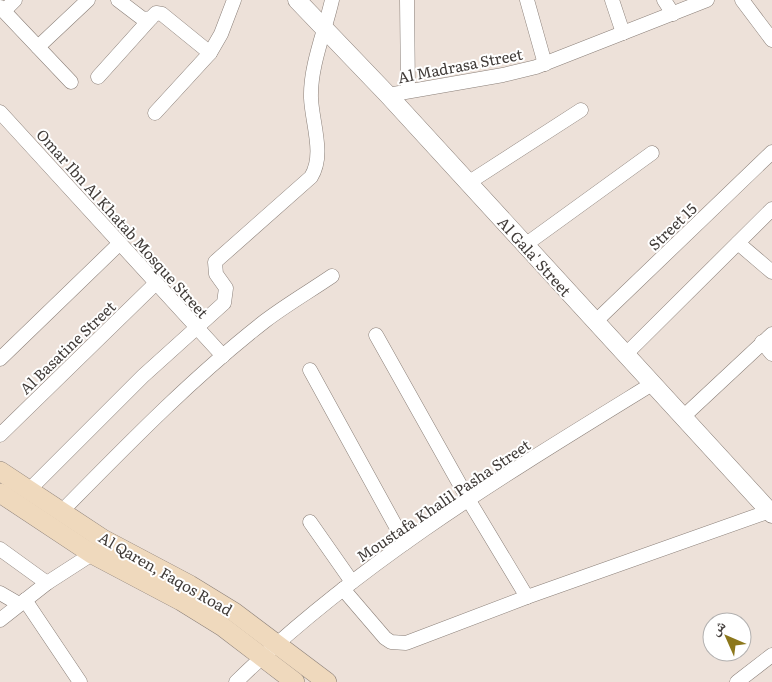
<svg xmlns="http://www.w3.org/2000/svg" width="772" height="682" font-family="Literata,'Noto Naskh Arabic',serif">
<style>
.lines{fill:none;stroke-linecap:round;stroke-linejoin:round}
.minor-casing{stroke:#8a7f78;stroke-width:15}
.tertiary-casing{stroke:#8a7f78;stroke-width:19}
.secondary-casing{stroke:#8a7f78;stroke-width:20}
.minor{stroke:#fff;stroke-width:14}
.tertiary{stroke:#fff;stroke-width:18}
.secondary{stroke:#efd9bd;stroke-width:19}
.labels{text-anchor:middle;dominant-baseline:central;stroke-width:4;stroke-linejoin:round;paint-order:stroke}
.street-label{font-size:15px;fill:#413c39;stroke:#fff}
</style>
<rect width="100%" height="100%" fill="#ede1d9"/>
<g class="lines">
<!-- minor casing -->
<g class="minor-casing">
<g id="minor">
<polyline points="118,0 143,19 151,18 156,13 162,14 210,53"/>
<polyline points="407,0 408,91"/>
<polyline points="527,0 545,64"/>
<polyline points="612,0 623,33"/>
<polyline points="664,0 673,14"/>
<polyline points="742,0 772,40"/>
<polyline points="0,7 71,82"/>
<polyline points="4,11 15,0"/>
<polyline points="38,47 88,0"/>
<polyline points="98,77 151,18"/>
<polyline points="388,95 503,75 536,67 707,0"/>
<polyline points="0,112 223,356"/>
<polyline points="155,113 210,53 221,34 234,0"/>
<polyline points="468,183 581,110"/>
<polyline points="738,243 772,272"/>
<polyline points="525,245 652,153"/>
<polyline points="595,322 772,152"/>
<polyline points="376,335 468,499 527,597"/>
<polyline points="762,342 772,354"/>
<polyline points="625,355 772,209"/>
<polyline points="0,359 120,243"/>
<polyline points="310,370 405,543"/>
<polyline points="683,417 772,334"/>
<polyline points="0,435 156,283"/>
<path d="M 29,490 L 143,376 L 224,303 L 226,288 L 216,274 L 215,262 L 311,177 C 325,155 312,123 311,98 C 310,66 325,31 332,0"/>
<path d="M 62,511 C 127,445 192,378 265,321 C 286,305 310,291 332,276"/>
<polyline points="310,522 352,582"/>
<polyline points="0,549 47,583"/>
<polyline points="343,589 385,638 391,642 406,643 527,597 770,511"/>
<polyline points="0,593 19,604"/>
<polyline points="25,600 80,682"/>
<polyline points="0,620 47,583 92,554"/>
<path d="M 236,682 C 359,562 506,474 652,384"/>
<polyline points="737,682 772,655"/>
</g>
</g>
<!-- tertiary casing -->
<g class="tertiary-casing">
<polyline id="tertiary" points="297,0 388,95 772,514"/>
</g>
<!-- secondary casing -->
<g class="secondary-casing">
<g id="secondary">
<polyline points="0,471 103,539 190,585 234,612 327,682"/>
<polyline points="0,493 92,554 181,601 223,627 295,682"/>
</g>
</g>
<!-- minor -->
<use href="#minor" class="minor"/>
<!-- tertiary -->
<use href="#tertiary" class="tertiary"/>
<!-- secondary -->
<use href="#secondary" class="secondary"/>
</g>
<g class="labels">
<!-- street labels -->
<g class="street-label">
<text transform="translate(460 65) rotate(-11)">Al Madrasa Street</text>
<text transform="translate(123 223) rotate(48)">Omar Ibn Al Khatab Mosque Street</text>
<text transform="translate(672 226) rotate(-44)">Street 15</text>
<text transform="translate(535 256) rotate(48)">Al Gala' Street</text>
<text transform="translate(67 347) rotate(-44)">Al Basatine Street</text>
<text transform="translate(443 500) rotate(-34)">Moustafa Khalil Pasha Street</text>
<text transform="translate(166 573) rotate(30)">Al Qaren, Faqos Road</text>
</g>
</g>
<!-- north arrow -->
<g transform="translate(727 637) rotate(315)"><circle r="24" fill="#ffffff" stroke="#b3b1b0"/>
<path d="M0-4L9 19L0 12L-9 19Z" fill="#8c771b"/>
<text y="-8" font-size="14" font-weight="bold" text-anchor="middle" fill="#413c39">ش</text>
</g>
</svg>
